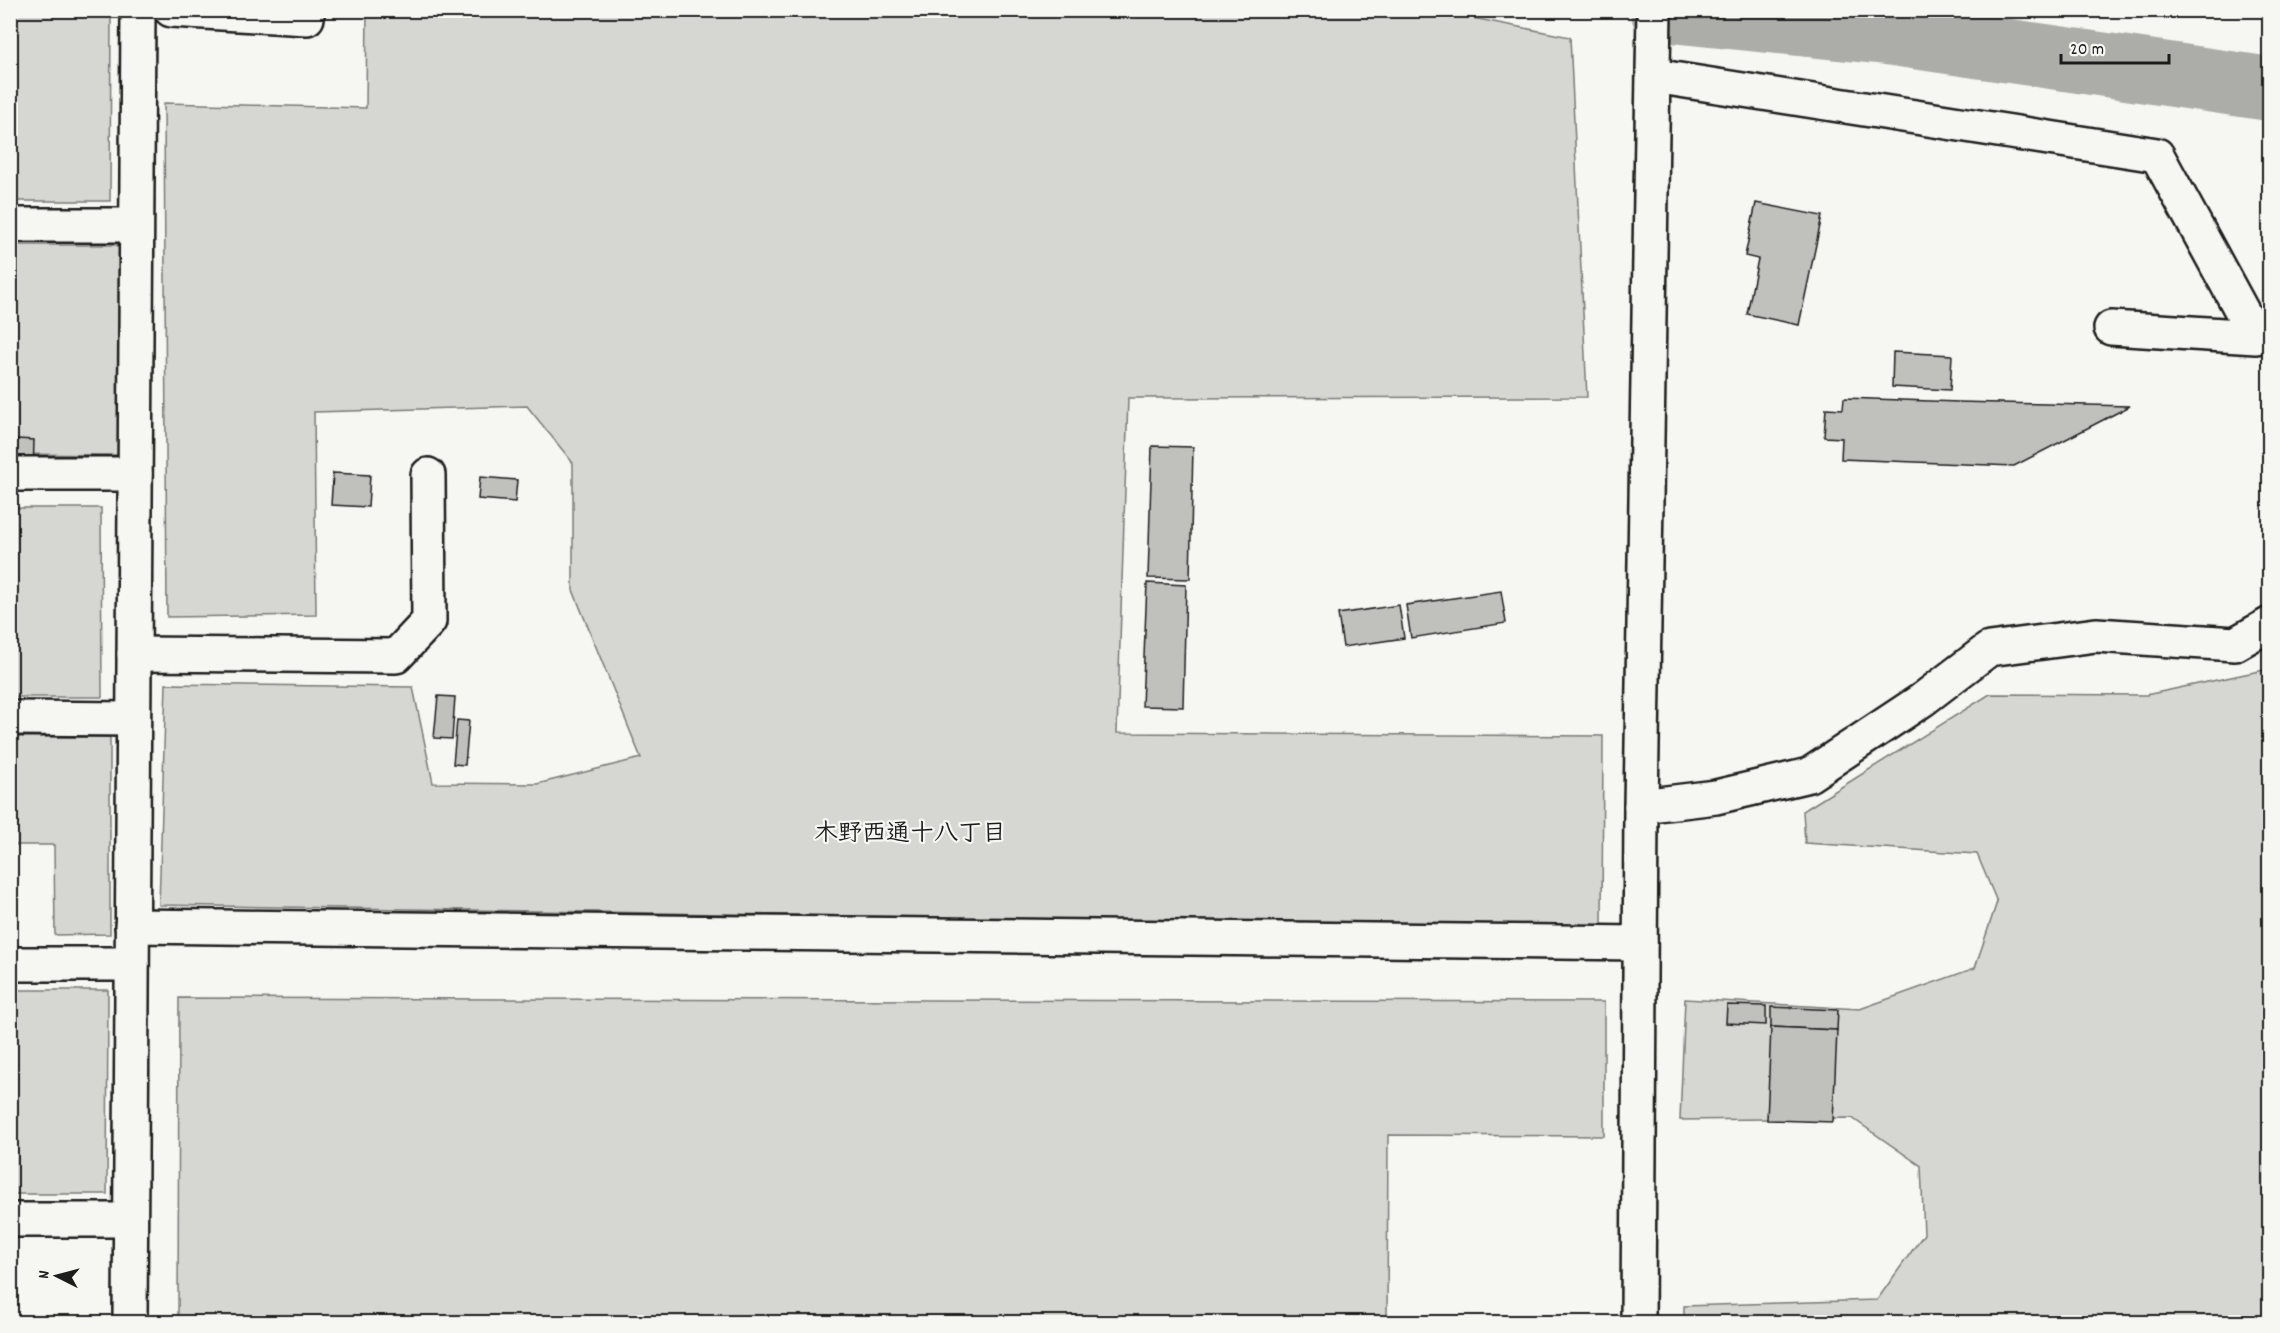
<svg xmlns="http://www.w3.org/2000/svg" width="2280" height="1333" font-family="Dekko,'Klee One',sans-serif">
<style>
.green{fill:#d6d6d2;stroke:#797977;stroke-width:1.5}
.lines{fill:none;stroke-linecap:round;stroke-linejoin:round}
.river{stroke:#acaca9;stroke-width:64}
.building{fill:#c0c0bd;stroke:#1c1c1c;stroke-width:1.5}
.minor-casing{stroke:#1c1c1c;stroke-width:38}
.minor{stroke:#f6f6f2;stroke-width:33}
.labels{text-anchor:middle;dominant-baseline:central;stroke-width:4.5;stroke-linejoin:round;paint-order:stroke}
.neighbourhood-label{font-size:24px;font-weight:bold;fill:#1c1c1c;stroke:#f6f6f2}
</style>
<rect width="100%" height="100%" fill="#f6f6f2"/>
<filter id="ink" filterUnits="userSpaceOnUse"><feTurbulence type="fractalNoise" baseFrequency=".0167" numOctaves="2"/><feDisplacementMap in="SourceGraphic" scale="12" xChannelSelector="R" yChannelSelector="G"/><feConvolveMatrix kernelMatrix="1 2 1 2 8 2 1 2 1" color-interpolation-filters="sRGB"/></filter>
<g filter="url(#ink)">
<!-- green -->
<g class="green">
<polygon points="367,10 1432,10 1570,37 1587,397 1128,398 1117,733 1603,736 1602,928 159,905 166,684 413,687 433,783 537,784 641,758 573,590 573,463 527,406 314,412 316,615 167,617 164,103 366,108"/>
<polygon points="11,12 111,13 110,201 11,201"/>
<polygon points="11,245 119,245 118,455 11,454"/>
<polygon points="11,508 101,508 102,697 11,697"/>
<polygon points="2269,669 2269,1322 1684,1322 1684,1306 1877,1300 1924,1234 1921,1166 1852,1118 1680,1120 1685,999 1860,1009 1975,968 1997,902 1977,854 1805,843 1803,811 1990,694 2146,695"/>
<polygon points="10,737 110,737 110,934 55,935 54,845 11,845"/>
<polygon points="11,990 108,990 107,1194 11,1194"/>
<polygon points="179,998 1604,1002 1604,1136 1388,1135 1387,1322 178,1322"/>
</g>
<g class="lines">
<!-- river -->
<polyline class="river" points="1662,10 1887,33 2270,89"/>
</g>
<!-- building -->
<g class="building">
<polygon points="1756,203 1822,216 1799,325 1747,314 1758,259 1745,256"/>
<polygon points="1893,352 1952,355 1950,390 1892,387"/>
<polygon points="1844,398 1959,402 2130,406 2014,466 1841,459 1842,438 1824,437 1826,408 1843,409"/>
<polygon points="17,439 34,440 33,474 15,474"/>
<polygon points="1152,446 1193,447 1190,579 1148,578"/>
<polygon points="333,473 370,475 368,507 331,505"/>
<polygon points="480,477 517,480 515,502 478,499"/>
<polygon points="1147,583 1186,585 1183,707 1142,706"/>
<polygon points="1501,591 1506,623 1411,638 1406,605"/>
<polygon points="1399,605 1404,638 1343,647 1338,614"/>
<polygon points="438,696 455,697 452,739 434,738"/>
<polygon points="457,720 469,721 465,765 453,764"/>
<polygon points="1727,1005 1766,1006 1766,1025 1726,1023"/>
<polygon points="1771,1007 1838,1010 1837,1030 1771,1027"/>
<polygon points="1771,1027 1837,1030 1833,1122 1767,1120"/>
</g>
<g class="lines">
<!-- minor casing -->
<g class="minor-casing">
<g id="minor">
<polyline points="171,10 307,18"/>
<polyline points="1654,76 2157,155 2256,337 2111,328"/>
<polyline points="10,225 136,225"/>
<polyline points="10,474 135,474"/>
<polyline points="134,654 396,656 429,621 428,475"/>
<polyline points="10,718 133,719"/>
<polyline points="1641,806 1716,797 1809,775 1922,700 1989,649 2096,635 2235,644 2270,624"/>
<polyline points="132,926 1640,943"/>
<polyline points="10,964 132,964"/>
<polyline points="10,1220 130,1220"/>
<polyline points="130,1322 138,10"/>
<polyline points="1638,1322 1641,806 1654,10"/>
</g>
</g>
<!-- minor -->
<use href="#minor" class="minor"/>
</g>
</g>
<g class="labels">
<!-- neighbourhood labels -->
<g class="neighbourhood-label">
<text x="910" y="835">木野西通十八丁目</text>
</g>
</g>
<!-- margin -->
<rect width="2280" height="1333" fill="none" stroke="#f6f6f2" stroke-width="36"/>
<rect x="18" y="18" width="2244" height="1297" fill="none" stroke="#1c1c1c" stroke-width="2" filter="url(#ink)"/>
<!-- north arrow -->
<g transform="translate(57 1276) rotate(276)" stroke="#f6f6f2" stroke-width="4.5" paint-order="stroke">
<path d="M0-4.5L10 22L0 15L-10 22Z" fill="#1c1c1c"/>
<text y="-9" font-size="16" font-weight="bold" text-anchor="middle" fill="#1c1c1c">N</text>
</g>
<!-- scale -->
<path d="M2061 54v9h108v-9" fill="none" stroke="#1c1c1c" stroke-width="3"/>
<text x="2070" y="54" font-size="18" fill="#1c1c1c" stroke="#f6f6f2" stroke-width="4.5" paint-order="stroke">20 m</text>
</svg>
